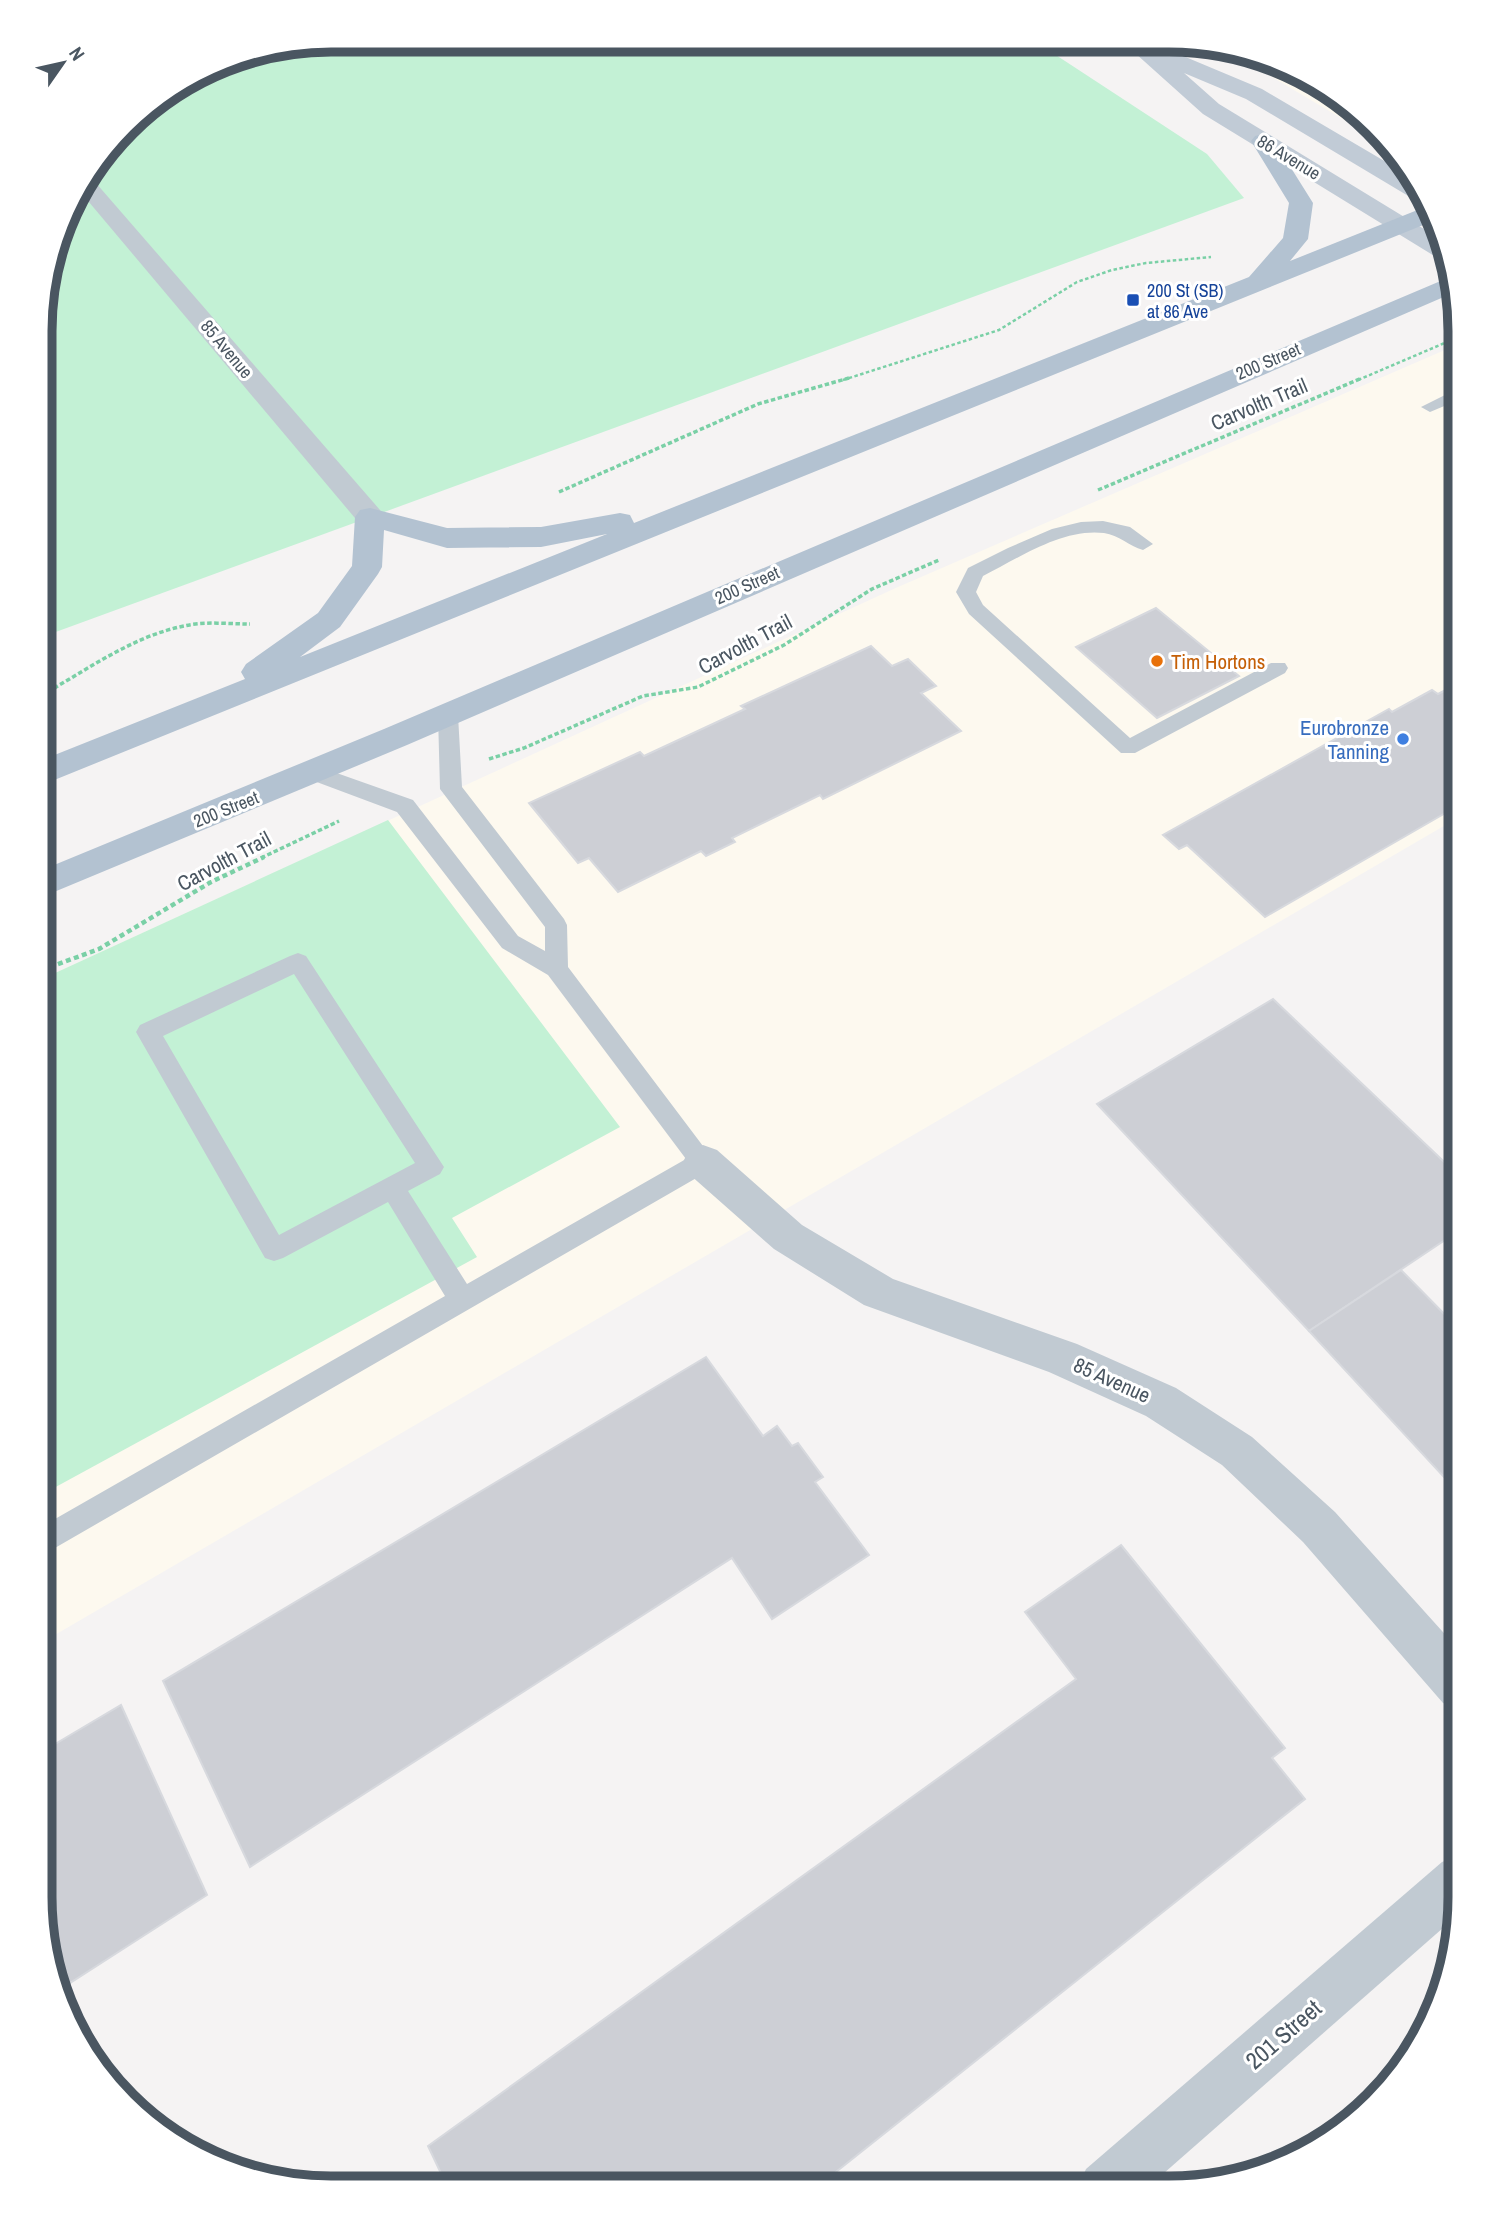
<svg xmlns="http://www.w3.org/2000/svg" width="1501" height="2228" font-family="'Archivo Narrow',sans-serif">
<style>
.commercial{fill:#fdf9ef}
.green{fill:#c3f1d5}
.building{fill:#cdcfd5;stroke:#d7d9de;stroke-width:2}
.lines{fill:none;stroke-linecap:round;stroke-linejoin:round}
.path-far2{stroke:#7ad0a6;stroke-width:2.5;stroke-dasharray:3.5 2.5;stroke-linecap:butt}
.path-far1{stroke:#7ad0a6;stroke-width:3.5;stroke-dasharray:4.5 2.5;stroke-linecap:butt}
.path{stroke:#7ad0a6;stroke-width:4.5;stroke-dasharray:5 3.5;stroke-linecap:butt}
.lane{fill:#c1cad2;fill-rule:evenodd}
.street{fill:#c1cad2;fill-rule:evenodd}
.secondary{fill:#c1cbd6;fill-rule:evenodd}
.primary{fill:#b3c2d1;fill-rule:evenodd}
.transit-dot{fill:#1a4fb4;stroke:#fff;stroke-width:2.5}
.food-dot{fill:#e8710a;stroke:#fff;stroke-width:2.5}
.shop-dot{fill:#3f7fe0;stroke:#fff;stroke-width:2.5}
.labels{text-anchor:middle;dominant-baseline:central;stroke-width:6;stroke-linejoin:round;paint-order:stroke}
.far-street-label{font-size:18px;fill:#4a5661;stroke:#fff}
.far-transit-label{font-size:18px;fill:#164399;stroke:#fff;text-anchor:start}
.street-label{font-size:21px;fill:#4a5661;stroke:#fff}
.food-label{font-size:21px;fill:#c56008;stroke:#fff;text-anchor:start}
.shop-label{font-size:21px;fill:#366cbe;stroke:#fff;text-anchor:end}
.near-street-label{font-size:24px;fill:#4a5661;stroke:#fff}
.rim{fill:none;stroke:#4a5661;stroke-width:9}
</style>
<rect width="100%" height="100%" fill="#f5f3f3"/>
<!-- commercial -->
<g class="commercial">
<polygon points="1243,52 1280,62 1346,100 1398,152 1235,55"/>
<polygon points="1461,343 1461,816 41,1643 42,979 898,587"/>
</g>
<!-- green -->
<g class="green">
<polygon points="332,40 1036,42 1207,154 1244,198 42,637 43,293 79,186 140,112 238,56"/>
<polygon points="388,820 620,1127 452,1218 477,1257 41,1495 42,979"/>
</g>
<!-- building -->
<g class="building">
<polygon points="1156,608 1239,676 1157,718 1076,647"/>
<polygon points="871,646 892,666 908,659 936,686 921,693 961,731 823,799 820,795 732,838 735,842 706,856 701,851 618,892 589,858 578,863 529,803 640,752 644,756 745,709 741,706"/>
<polygon points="1461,682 1461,804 1265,917 1187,845 1179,849 1163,835 1389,709 1392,712 1432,690 1438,694"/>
<polygon points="1273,999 1460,1177 1460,1230 1309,1331 1097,1104"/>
<polygon points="1401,1270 1460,1330 1460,1485 1455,1489 1309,1331"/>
<polygon points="706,1357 763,1436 777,1426 792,1446 798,1443 823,1477 815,1482 869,1555 772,1619 732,1558 250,1867 163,1681"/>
<polygon points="1121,1545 1285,1748 1272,1758 1305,1799 817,2187 447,2186 428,2146 1076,1679 1025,1612"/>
<polygon points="121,1705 207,1895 59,1990 40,1896 40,1753"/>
</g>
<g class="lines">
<!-- path-far2 -->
<g class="path-far2">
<polyline points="843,380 999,330 1077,282 1112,270 1146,263 1211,257"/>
<polyline points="1358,380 1461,336"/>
</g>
<!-- path-far1 -->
<g class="path-far1">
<polyline points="1098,490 1362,378"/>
<polyline points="559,492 758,404 849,378"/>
<path d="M 42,695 C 87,670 133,636 184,626 C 205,621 229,624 250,624"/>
<polyline points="489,759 524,748 643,696 698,687 784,645 872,589 939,560"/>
<polyline points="261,858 339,821"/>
</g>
<!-- path -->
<polyline class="path" points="42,970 99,949 211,882 264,857"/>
<!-- lane -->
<g class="lane">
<polygon points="1461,387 1461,399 1430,412 1421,407"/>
<path d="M 1103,521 L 1130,527 L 1153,544 L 1143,550 C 1129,546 1119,535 1104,533 C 1062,528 1019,558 983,576 L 976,592 L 983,605 L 1130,738 L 1271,663 L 1285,663 L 1288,668 L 1285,673 L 1135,753 L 1121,753 L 969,614 L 956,592 L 968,568 L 1008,548 L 1052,529 L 1081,522 Z"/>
<path d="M 448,708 L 455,710 L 458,715 L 462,787 L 564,919 L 567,925 L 568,967 L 715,1162 L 712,1169 L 41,1556 L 41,1527 L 445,1296 L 388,1202 L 283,1258 L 274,1261 L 265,1258 L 140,1039 L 136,1032 L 140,1025 L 290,956 L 298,953 L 306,956 L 444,1167 L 440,1174 L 408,1191 L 467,1284 L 686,1159 L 548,975 L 502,948 L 397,812 L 306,778 L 303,773 L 306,768 L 314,765 L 413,800 L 518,936 L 545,951 L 545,927 L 440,789 L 438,715 L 441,710 ZM 294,974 L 415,1163 L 279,1235 L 163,1036 Z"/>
</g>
<!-- street -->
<g class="street">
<polygon points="89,175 380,510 385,517 380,524 370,526 360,524 78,189"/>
<polygon points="703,1145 717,1150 802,1225 893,1279 1077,1344 1176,1388 1252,1437 1335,1512 1460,1651 1460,1709 1443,1703 1303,1542 1222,1465 1146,1416 1049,1372 864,1305 774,1249 689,1174 683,1162 689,1150"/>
<polygon points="1460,1855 1460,1913 1147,2188 1078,2187 1086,2169 1442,1862"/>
</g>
<!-- secondary -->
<polygon class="secondary" points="1135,43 1151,43 1162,53 1176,53 1262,89 1415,179 1428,201 1415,200 1246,99 1184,73 1219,104 1442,240 1446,259 1436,257 1203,114 1135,53 1132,48"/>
<!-- primary -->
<g class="primary">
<path d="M 1263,134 L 1271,136 L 1313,203 L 1308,239 L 1290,261 L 1425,207 L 1430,206 L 1438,219 L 42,785 L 42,760 L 245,679 L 241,672 L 246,664 L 318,613 L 352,566 L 355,517 L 360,510 L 370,508 L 447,528 L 541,527 L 620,513 L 630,515 L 634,523 L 1249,277 L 1283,238 L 1289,203 L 1251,141 L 1255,136 ZM 384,530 L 447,548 L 541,547 L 607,534 L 300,657 L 340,627 L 378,574 L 382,567 Z"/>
<polygon points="1450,277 1453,293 407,745 42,897 42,870 384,729"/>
</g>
</g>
<!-- markers -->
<rect class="transit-dot" x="1126" y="293" width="14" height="14" rx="3.5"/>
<circle class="food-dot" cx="1157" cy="661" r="7"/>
<circle class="shop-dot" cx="1403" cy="739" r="7"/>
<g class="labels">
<!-- far-street labels -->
<g class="far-street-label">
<text transform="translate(1289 157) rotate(31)">86 Avenue</text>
<text transform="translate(227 349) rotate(50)">85 Avenue</text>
<text transform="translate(1268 361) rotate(-23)">200 Street</text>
<text transform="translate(747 585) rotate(-24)">200 Street</text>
<text transform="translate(226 809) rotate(-22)">200 Street</text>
</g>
<!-- far-transit labels -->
<g class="far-transit-label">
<text x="1147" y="290">200 St (SB)<tspan x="1147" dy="21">at 86 Ave</tspan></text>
</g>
<!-- street labels -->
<g class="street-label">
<text transform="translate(1259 404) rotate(-23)">Carvolth Trail</text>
<text transform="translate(745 644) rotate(-28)">Carvolth Trail</text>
<text transform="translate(224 861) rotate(-28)">Carvolth Trail</text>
<text transform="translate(1112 1380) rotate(24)">85 Avenue</text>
</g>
<!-- food labels -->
<g class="food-label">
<text x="1171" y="661">Tim Hortons</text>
</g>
<!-- shop labels -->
<g class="shop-label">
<text x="1389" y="727">Eurobronze<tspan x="1389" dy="24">Tanning</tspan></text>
</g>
<!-- near-street labels -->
<g class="near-street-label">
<text transform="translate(1283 2034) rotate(-41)">201 Street</text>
</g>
</g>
<!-- crop -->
<path d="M0 0H1501V2228H0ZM331 52H1169A279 279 0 0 1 1448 331V1897A279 279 0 0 1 1169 2176H331A279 279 0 0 1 52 1897V331A279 279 0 0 1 331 52Z" fill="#fff" fill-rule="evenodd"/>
<path class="rim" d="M331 52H1169A279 279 0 0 1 1448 331V1897A279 279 0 0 1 1169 2176H331A279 279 0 0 1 52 1897V331A279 279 0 0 1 331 52Z"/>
<!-- north arrow -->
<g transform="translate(63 63) rotate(56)" stroke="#ffffff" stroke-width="5" paint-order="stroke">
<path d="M0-5L12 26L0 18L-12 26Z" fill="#4a5661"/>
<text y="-10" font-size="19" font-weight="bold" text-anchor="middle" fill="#4a5661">N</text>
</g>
</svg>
